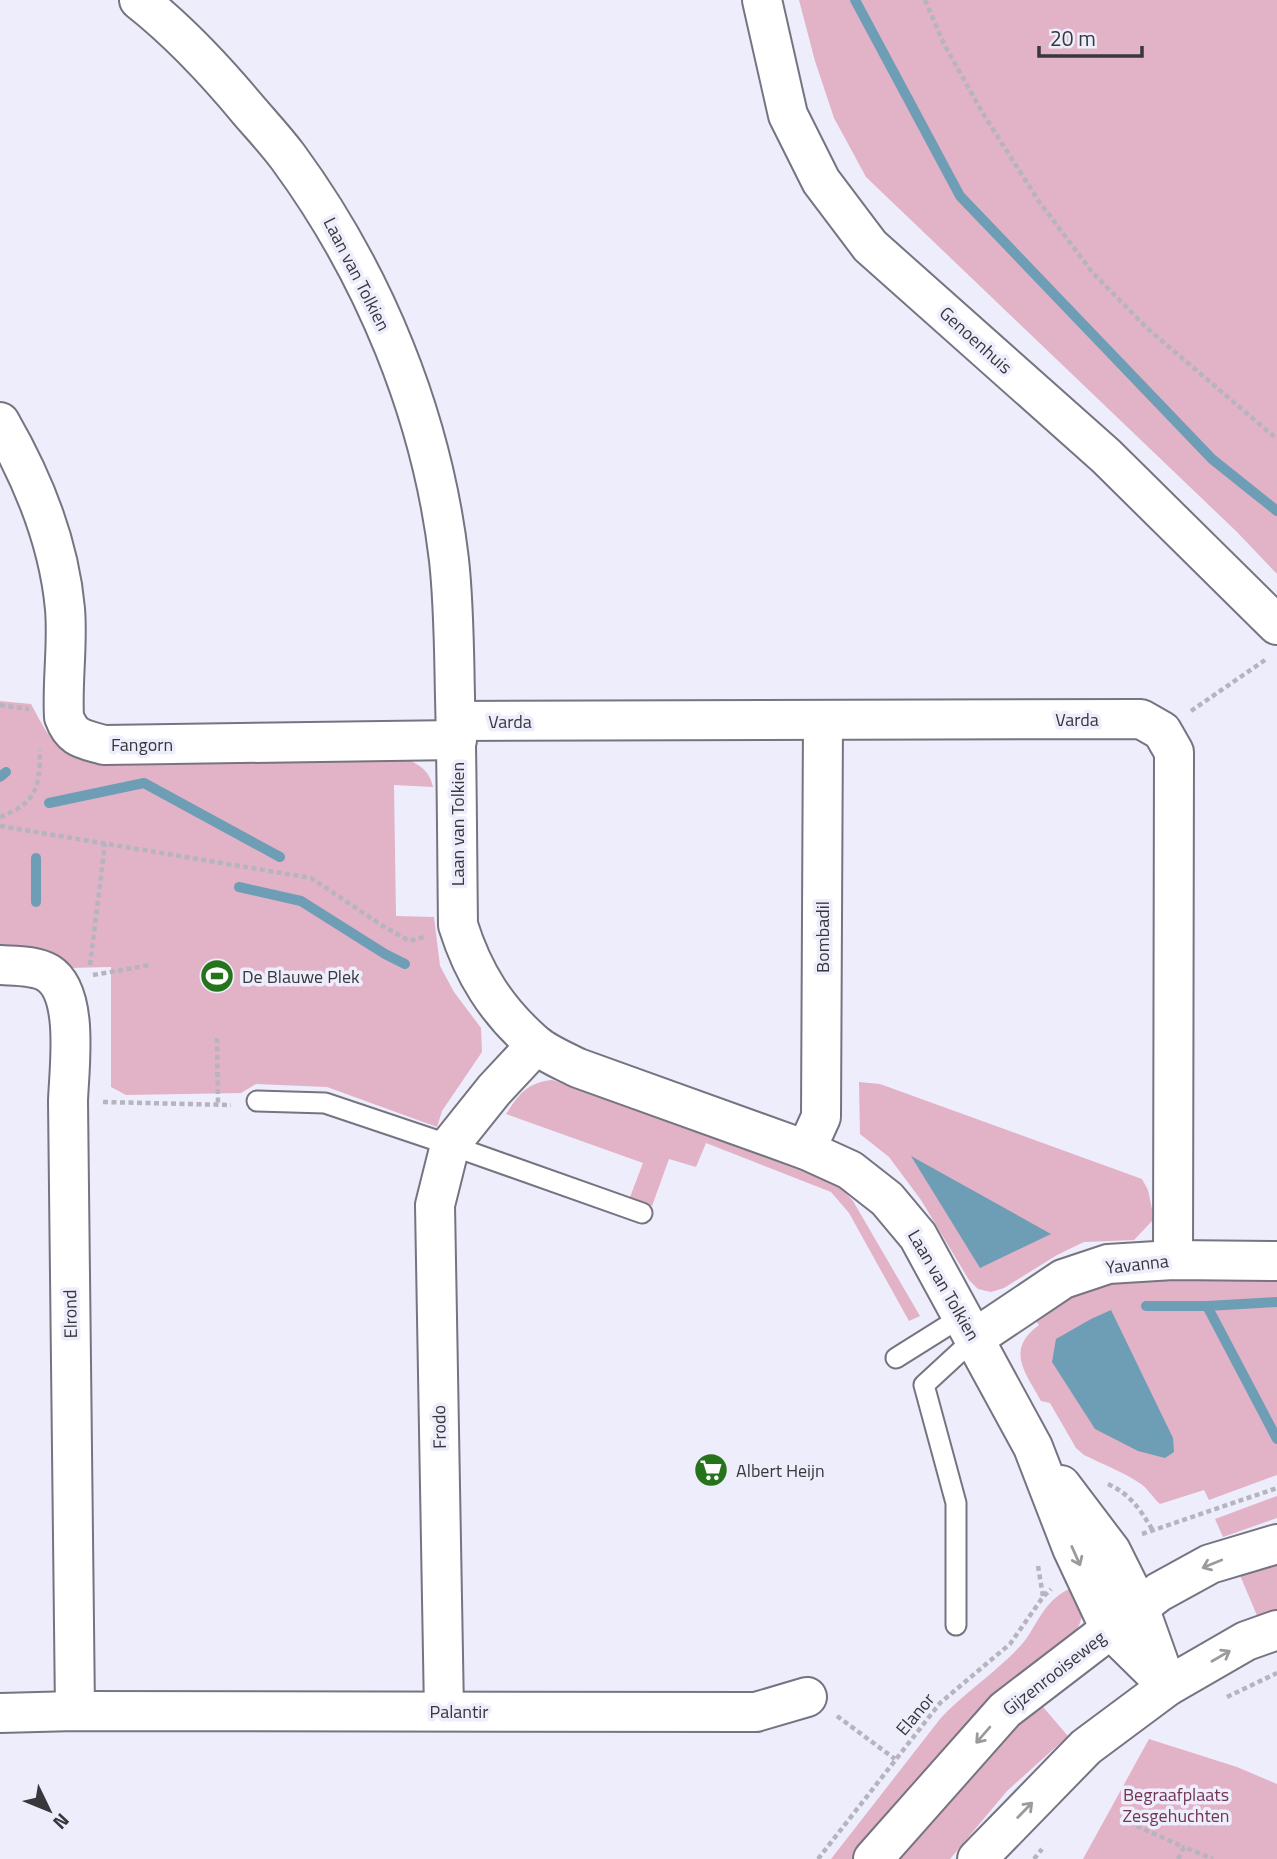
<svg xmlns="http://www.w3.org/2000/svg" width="1277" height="1859" font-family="'Titillium Web',sans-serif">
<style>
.green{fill:#e2b2c7}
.water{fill:#6e9eb6}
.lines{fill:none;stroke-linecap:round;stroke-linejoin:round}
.stream{stroke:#6e9eb6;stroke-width:10}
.lane-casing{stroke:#757480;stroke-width:23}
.street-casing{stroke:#757480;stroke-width:42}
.secondary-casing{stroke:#757480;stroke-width:42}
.path{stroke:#b5b4bf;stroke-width:4.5;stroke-dasharray:5 3.5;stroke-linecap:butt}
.lane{stroke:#fff;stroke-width:19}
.street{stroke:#fff;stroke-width:38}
.secondary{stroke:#fff;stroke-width:38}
.oneway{stroke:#9b9b9e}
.labels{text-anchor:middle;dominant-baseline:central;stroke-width:7;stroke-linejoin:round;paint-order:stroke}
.street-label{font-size:18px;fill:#37373c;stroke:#eeedfb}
.poi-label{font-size:18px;fill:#37373c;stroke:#eeedfb;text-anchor:start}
.park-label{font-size:18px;fill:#713553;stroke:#eeedfb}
</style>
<rect width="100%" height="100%" fill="#eeedfb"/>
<!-- green -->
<g class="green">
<polygon points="799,0 1277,0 1277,574 1237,532 866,177 834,118 815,61"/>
<path d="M 0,701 L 31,704 C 47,733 49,744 83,754 L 411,761 C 423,767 430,773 433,787 L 394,785 L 396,916 L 434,917 L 440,966 L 454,992 L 481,1028 L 482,1052 L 442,1111 L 437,1127 L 327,1087 L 256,1084 L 241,1093 L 126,1095 L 111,1087 L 111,967 L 66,968 L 47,951 L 31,947 L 0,948 Z"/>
<path d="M 552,1080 L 675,1122 L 817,1175 L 841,1188 L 853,1201 L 920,1316 L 909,1321 L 849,1213 L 831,1192 L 706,1143 L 696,1167 L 669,1159 L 652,1206 L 630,1197 L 643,1163 L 506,1114 C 520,1093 527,1083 552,1080 Z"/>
<polygon points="859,1082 880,1084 1142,1179 1148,1190 1154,1219 1134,1240 1084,1242 1057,1255 1004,1288 991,1292 978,1289 969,1280 921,1200 889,1157 860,1134"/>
<path d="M 1277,1277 L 1277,1475 L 1209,1500 L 1204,1490 L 1160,1504 C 1153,1498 1149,1490 1141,1484 C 1124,1472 1102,1464 1084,1455 L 1076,1448 L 1050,1403 L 1041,1401 C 1025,1372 1005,1350 1039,1325 L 1033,1317 L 1061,1299 L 1114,1279 Z"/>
<polygon points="1277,1496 1277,1518 1223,1537 1215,1519"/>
<polygon points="1277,1561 1277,1619 1261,1625 1239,1573"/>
<path d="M 1079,1585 C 1086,1615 1083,1623 1065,1647 L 865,1859 L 831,1859 L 940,1719 C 960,1697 984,1681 1005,1661 C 1014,1653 1024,1643 1030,1633 C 1044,1610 1052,1594 1079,1585 Z"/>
<polygon points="1037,1700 1068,1736 1007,1791 950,1859 891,1859"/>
<polygon points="1149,1739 1237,1767 1277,1784 1277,1859 1083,1859"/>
</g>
<!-- water -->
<g class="water">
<polygon points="911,1156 1051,1234 980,1268"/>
<polygon points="1111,1310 1173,1438 1174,1452 1165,1458 1138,1451 1095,1429 1052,1362 1056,1339 1091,1319"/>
</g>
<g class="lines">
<!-- stream -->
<g class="stream">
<polyline points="855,0 960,196 1212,459 1277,511"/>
<polyline points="0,777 6,772"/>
<polyline points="49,803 144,783 280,857"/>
<polyline points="36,858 36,902"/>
<polyline points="239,887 301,901 385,954 405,964"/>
<polyline points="1146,1306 1207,1306 1277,1439"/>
<polyline points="1207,1306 1277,1302"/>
</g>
<!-- lane casing -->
<g class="lane-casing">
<g id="lane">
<polyline points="257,1101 325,1103 450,1145 642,1213"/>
<polyline points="896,1358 963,1316"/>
<polyline points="956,1625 956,1503 924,1385 975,1338"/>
</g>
</g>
<!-- street casing -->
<g class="street-casing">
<g id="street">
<path d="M 139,0 C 181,33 216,71 250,112 C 263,127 276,141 288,157 C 374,274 432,415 449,560 C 454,605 454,652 455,697 C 457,773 457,849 458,925 C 473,973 496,1010 535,1044 C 547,1054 564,1061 578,1068 L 806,1150 L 850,1170 L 887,1199 L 918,1236 L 1033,1447 L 1072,1548 L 1110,1629 L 1168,1686"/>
<polyline points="762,0 788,115 821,181 870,246 1106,456 1277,625"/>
<path d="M 0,422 C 33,479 59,542 65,609 C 68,645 62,681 64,717 C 72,739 83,739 104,745 L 457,740"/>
<polyline points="456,721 1141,719 1162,731 1174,752 1173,1260"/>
<path d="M 0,965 C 15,966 35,965 48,973 C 80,993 69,1068 68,1101 L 75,1711"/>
<polyline points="806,1150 821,1117 823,721"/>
<polyline points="975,1338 1063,1279 1108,1264 1173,1260 1277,1261"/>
<polyline points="1061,1485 1111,1551 1139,1607 1164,1677"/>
<polyline points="444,1711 435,1205 450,1145 494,1090 536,1045"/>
<polyline points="0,1713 75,1711 756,1712 807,1697"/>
</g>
</g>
<!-- secondary casing -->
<g class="secondary-casing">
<g id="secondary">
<polyline points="873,1859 1005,1710 1159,1592 1210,1564 1277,1544"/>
<polyline points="977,1859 1086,1747 1168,1686 1246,1641 1277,1630"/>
</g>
</g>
<!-- path -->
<g class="path">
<polyline points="925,0 944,44 982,112 1038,200 1092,272 1148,329 1277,439"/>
<polyline points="0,705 29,709"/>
<polyline points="1191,711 1265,660"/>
<path d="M 0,817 C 37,803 40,787 40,750"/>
<polyline points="0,826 311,878 383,926 409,941 424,937"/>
<polyline points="90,965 105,844"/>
<polyline points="93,975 151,965"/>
<polyline points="217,1038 218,1105"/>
<polyline points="103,1102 231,1105"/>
<path d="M 1108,1484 C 1131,1495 1139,1508 1152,1529"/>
<polyline points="1142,1534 1277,1488"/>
<polyline points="1038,1566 1043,1596"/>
<polyline points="1227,1697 1277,1673"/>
<polyline points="837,1716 895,1759"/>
<polyline points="1121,1819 1184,1847"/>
<polyline points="818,1859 940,1703 1010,1644 1043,1597 1051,1589"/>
<polyline points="1034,1859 1042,1849"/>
<polyline points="1178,1859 1184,1847 1213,1859"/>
</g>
<!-- lane -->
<use href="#lane" class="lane"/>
<!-- street -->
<use href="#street" class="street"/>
<!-- secondary -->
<use href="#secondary" class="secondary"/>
</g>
<!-- one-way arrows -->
<defs><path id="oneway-shaft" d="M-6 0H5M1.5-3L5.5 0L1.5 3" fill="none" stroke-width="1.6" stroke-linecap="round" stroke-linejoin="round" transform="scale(1.75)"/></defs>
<g class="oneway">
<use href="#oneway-shaft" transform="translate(1076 1556) rotate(66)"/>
<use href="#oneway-shaft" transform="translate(1212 1564) rotate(158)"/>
<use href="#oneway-shaft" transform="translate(1221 1656) rotate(-30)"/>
<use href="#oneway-shaft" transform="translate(983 1735) rotate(131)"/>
<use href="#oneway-shaft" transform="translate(1025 1810) rotate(-46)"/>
</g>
<!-- icons -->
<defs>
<g id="stadium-disc" transform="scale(1.75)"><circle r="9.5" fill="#25741c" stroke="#eeedfb"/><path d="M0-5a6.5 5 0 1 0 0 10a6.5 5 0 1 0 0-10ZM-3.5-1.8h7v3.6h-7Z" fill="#fff"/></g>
<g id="supermarket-disc" transform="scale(1.75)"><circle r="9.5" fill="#25741c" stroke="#eeedfb"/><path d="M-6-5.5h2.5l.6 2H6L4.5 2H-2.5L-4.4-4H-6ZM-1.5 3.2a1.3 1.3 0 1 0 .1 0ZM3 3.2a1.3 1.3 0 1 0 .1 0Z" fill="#fff"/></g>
</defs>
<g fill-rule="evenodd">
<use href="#stadium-disc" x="217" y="976"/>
<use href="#supermarket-disc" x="711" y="1470"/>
</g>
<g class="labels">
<!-- street labels -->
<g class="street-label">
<text transform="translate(357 274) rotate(63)">Laan van Tolkien</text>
<text transform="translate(976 340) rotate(42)">Genoenhuis</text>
<text x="1077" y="719">Varda</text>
<text x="510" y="721">Varda</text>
<text x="142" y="744">Fangorn</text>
<text transform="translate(457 824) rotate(-90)">Laan van Tolkien</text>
<text transform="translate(822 937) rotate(-90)">Bombadil</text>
<text transform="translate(1137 1264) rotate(-6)">Yavanna</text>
<text transform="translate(944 1285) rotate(60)">Laan van Tolkien</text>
<text transform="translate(70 1314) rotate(-91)">Elrond</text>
<text transform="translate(439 1427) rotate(-91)">Frodo</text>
<text transform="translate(1054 1673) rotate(-38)">Gijzenrooiseweg</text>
<text x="459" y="1711">Palantir</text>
<text transform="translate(915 1714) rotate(-50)">Elanor</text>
</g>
<!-- poi labels -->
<g class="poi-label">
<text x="242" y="976">De Blauwe Plek</text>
<text x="736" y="1470">Albert Heijn</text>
</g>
<!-- park labels -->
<g class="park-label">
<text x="1176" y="1794">Begraafplaats<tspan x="1176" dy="21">Zesgehuchten</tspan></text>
</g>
</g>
<!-- north arrow -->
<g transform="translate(49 1810) rotate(133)" stroke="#eeedfb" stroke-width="5" paint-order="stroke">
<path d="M0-5L12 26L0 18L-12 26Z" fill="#37373c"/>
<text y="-10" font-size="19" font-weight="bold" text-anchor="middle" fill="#37373c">N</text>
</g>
<!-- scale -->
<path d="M1039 46v10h103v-10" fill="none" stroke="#37373c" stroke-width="3.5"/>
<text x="1050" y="46" font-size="21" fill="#37373c" stroke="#eeedfb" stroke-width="5" paint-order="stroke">20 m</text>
</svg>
